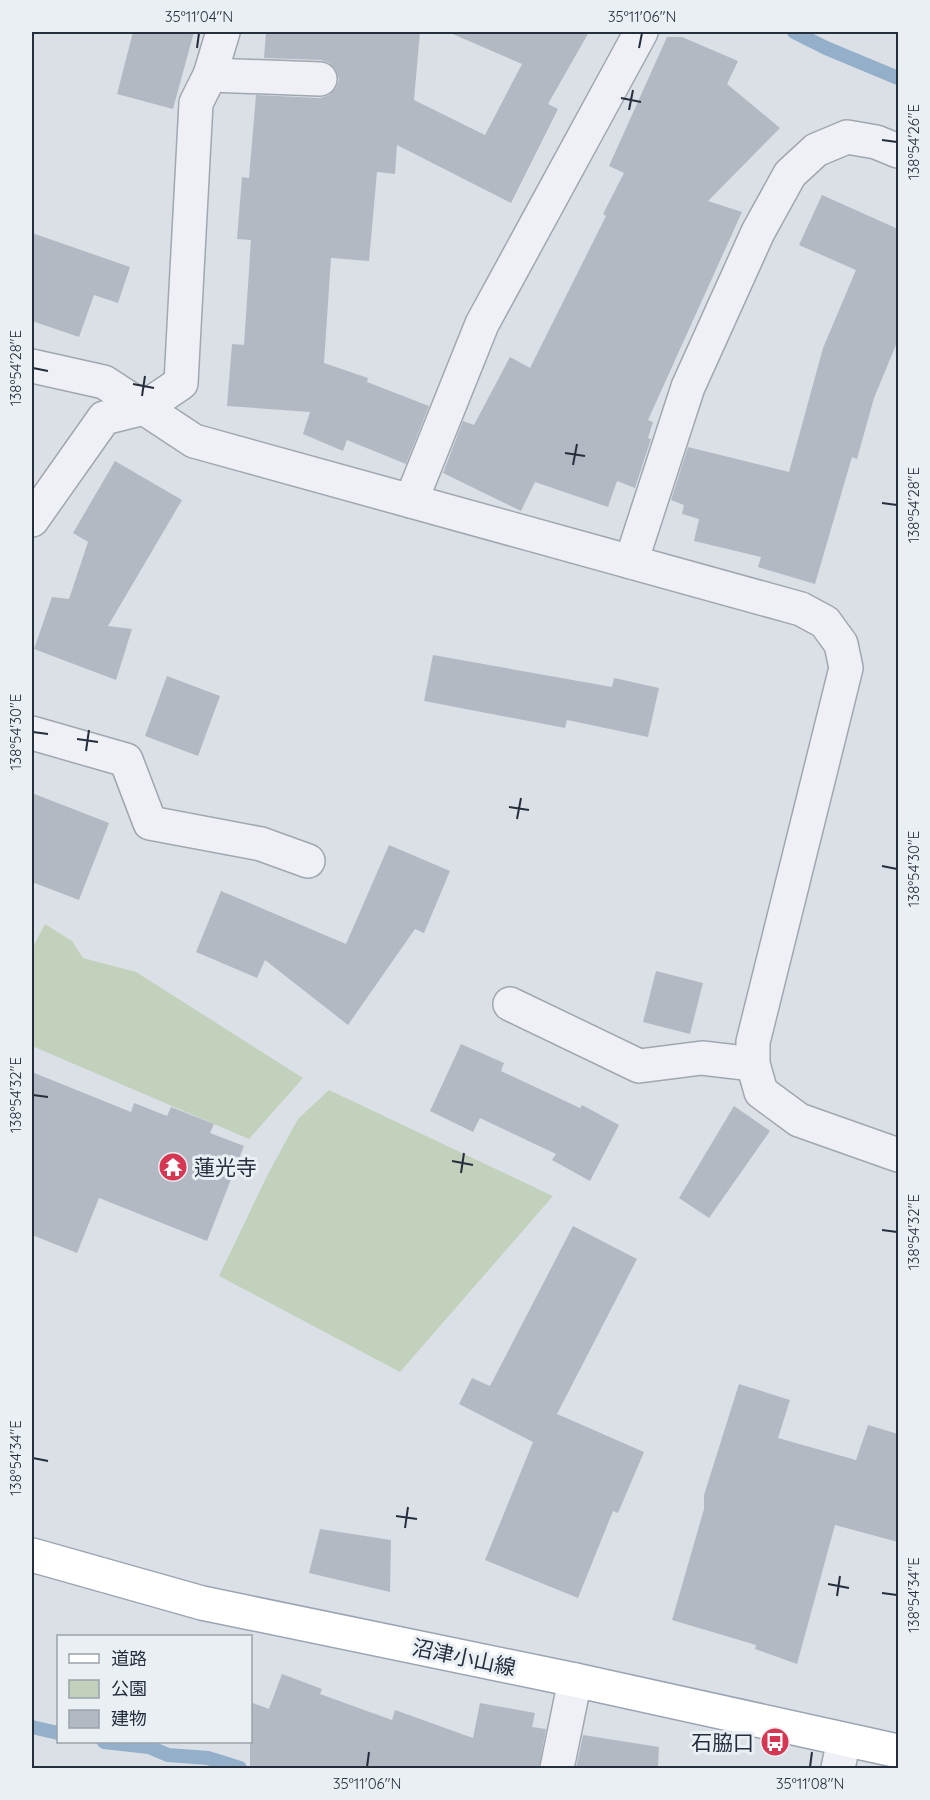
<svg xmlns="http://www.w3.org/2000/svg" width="930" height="1800" font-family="Quicksand,'Noto Sans JP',sans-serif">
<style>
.green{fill:#c1d1bc}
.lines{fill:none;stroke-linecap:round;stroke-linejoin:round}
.stream{stroke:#93afc9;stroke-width:14}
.building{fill:#b2b9c3}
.minor-casing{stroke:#a0a7b0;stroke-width:36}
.major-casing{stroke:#9aa4b3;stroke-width:36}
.minor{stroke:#eef0f5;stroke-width:33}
.major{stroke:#fff;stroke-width:33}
.ticks{fill:none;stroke:#242e3d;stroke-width:2}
.labels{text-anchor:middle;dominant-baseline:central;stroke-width:6;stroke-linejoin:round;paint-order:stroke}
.poi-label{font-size:21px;fill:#242e3d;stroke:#eaeff4;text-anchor:start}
.street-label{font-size:21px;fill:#242e3d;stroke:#eaeff4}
.neatline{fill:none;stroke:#242e3d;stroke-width:2}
.ticks-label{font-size:15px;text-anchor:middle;fill:#242e3d}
</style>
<rect width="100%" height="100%" fill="#dbe0e6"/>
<!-- green -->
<g class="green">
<polygon points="45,924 72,941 83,958 136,972 303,1078 249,1139 32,1046 32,949"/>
<polygon points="329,1090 553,1196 400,1372 219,1276 268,1174 298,1119"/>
</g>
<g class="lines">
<!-- stream -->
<g class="stream">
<polyline points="794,32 826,48 898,78"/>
<polyline points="32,1727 58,1733"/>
<polyline points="104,1742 149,1747 168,1755 208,1758 240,1768"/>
</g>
</g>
<!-- building -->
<g class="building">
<polygon points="133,32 194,32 173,109 117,94"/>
<polygon points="266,32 420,32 414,100 485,135 522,64 448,32 589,32 548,104 558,109 511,203 397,145 395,174 377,172 369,261 331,258 324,363 368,378 367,382 429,406 406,464 347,440 343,451 303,434 310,412 227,406 232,344 244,345 251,240 237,239 242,177 249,178 256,95 320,98 329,95 336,88 339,80 336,70 329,63 321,60 264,58"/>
<polygon points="667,37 682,37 738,61 727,84 780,128 708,201 742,212 648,420 653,422 648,438 651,439 635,488 617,481 608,507 535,482 521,511 443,473 463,421 474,425 510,357 530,368 606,216 603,214 624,173 609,166"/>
<polygon points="822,195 898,229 898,340 874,398 857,459 852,457 815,584 758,567 761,557 694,541 699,519 682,514 684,505 671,500 688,447 789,472 823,348 856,270 799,245"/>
<polygon points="32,233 130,267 118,303 94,295 79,337 32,321"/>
<polygon points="115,461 182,500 108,626 132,629 116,680 34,649 52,597 69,599 88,542 73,533"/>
<polygon points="433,655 612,687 614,678 659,688 648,737 567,720 565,728 424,701"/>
<polygon points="167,676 220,696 198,756 145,736"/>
<polygon points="32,793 109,823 79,900 32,882"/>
<polygon points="389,845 450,871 424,933 415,929 348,1025 265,960 257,978 196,952 221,891 346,944"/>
<polygon points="656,971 703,983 690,1034 643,1022"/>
<polygon points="461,1044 504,1063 501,1071 580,1108 582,1105 619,1125 590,1181 552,1160 556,1154 480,1118 473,1132 430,1111"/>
<polygon points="32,1072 131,1112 134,1103 167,1116 171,1107 214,1124 210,1133 244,1146 207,1241 99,1198 77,1253 32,1235"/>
<polygon points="734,1106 770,1131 709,1218 679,1198"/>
<polygon points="573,1226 637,1259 557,1414 644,1452 618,1513 613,1511 578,1598 485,1560 533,1442 459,1404 472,1378 490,1386"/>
<polygon points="739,1384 790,1400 778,1438 856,1460 868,1425 898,1434 898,1542 835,1525 797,1664 755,1649 756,1645 672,1620 704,1509 704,1495"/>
<polygon points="320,1529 391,1540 390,1592 309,1573"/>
<polygon points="282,1674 322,1689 320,1694 392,1720 395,1710 473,1738 480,1703 535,1713 532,1727 546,1729 539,1768 250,1768 250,1702 269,1709"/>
<polygon points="583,1735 659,1747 658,1768 576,1768"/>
</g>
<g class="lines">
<!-- minor casing -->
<g class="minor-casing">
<g id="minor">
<polyline points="210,75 320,79"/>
<polyline points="32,366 104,382 144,408 181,383 196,103 210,75 223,32"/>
<polyline points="411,501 482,324 641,32"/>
<polyline points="32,520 104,418 144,408 194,441 801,609 825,622 841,644 846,668 753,1042 753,1064 761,1092 799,1120 898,1155"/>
<polyline points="631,562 688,387 758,232 790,174 816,150 847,137 876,142 898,151"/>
<polyline points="32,733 126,760 150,823 261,844 308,861"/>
<polyline points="510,1004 639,1066 702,1058 753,1064"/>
<polyline points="557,1768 575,1680"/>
<polyline points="838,1768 844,1740"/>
</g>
</g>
<!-- major casing -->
<g class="major-casing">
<polyline id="major" points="32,1555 202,1603 575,1680 898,1751"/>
</g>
<!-- minor -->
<use href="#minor" class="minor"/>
<!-- major -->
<use href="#major" class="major"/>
</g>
<!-- ticks -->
<path class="ticks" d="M 197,48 L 199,33M 639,48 L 642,33M 621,98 L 641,102M 629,110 L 633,90M 882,140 L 897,142M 33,368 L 48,371M 133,384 L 154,388M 142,396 L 145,376M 565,453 L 585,456M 573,465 L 577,444M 882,503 L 897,505M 33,732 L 48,734M 77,739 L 98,742M 86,751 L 89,730M 509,807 L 529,810M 517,819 L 521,798M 882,866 L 897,869M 33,1095 L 48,1097M 452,1161 L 473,1165M 461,1173 L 464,1153M 882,1230 L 897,1232M 33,1458 L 48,1461M 396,1516 L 417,1519M 405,1528 L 408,1507M 828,1584 L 849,1588M 882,1593 L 897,1595M 837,1596 L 840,1576M 367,1767 L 369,1752M 810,1767 L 812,1752"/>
<!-- icons -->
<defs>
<g id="temple-disc" transform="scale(1.5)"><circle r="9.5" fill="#d53752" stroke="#eaeff4"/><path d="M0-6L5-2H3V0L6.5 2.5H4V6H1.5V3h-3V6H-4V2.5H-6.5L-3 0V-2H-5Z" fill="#fff"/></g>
<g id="bus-disc" transform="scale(1.5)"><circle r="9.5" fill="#d53752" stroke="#eaeff4"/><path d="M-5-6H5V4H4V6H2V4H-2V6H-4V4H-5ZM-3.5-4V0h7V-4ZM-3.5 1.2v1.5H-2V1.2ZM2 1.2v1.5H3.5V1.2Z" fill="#fff"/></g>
</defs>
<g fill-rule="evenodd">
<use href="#temple-disc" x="173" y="1167"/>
<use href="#bus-disc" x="775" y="1742"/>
</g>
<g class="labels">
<!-- poi labels -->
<g class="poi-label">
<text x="194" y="1167">蓮光寺</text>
<text x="754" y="1742" text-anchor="end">石脇口</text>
</g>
<!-- street labels -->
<g class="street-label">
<text transform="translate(464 1657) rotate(12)">沼津小山線</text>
</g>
</g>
<!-- border -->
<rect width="930" height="1800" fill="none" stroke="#eaeff4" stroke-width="66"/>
<!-- legend -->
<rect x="57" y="1635" width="195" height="108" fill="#eaeff4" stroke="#9ba2ab" stroke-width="1.5"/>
<rect x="69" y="1654" width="30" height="9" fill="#ffffff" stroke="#9ba2ab" stroke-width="1.5"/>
<text x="111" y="1665" font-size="18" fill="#242e3d">道路</text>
<rect x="69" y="1680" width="30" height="18" fill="#c1d1bc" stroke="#9ba2ab" stroke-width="1.5"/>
<text x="111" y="1695" font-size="18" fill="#242e3d">公園</text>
<rect x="69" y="1710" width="30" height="18" fill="#b2b9c3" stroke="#9ba2ab" stroke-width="1.5"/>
<text x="111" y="1725" font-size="18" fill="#242e3d">建物</text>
<rect x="33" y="33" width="864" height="1734" class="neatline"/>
<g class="ticks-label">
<text x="199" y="22">35°11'04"N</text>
<text x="642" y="22">35°11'06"N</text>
<text transform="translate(914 142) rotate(-90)" y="5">138°54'26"E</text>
<text transform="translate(16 368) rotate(-90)" y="5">138°54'28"E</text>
<text transform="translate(914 505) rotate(-90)" y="5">138°54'28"E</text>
<text transform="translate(16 732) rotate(-90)" y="5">138°54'30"E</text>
<text transform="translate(914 869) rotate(-90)" y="5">138°54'30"E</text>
<text transform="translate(16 1095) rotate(-90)" y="5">138°54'32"E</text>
<text transform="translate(914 1232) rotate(-90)" y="5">138°54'32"E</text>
<text transform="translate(16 1458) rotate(-90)" y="5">138°54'34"E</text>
<text transform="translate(914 1595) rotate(-90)" y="5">138°54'34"E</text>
<text x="367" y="1789">35°11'06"N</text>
<text x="810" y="1789">35°11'08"N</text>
</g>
</svg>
